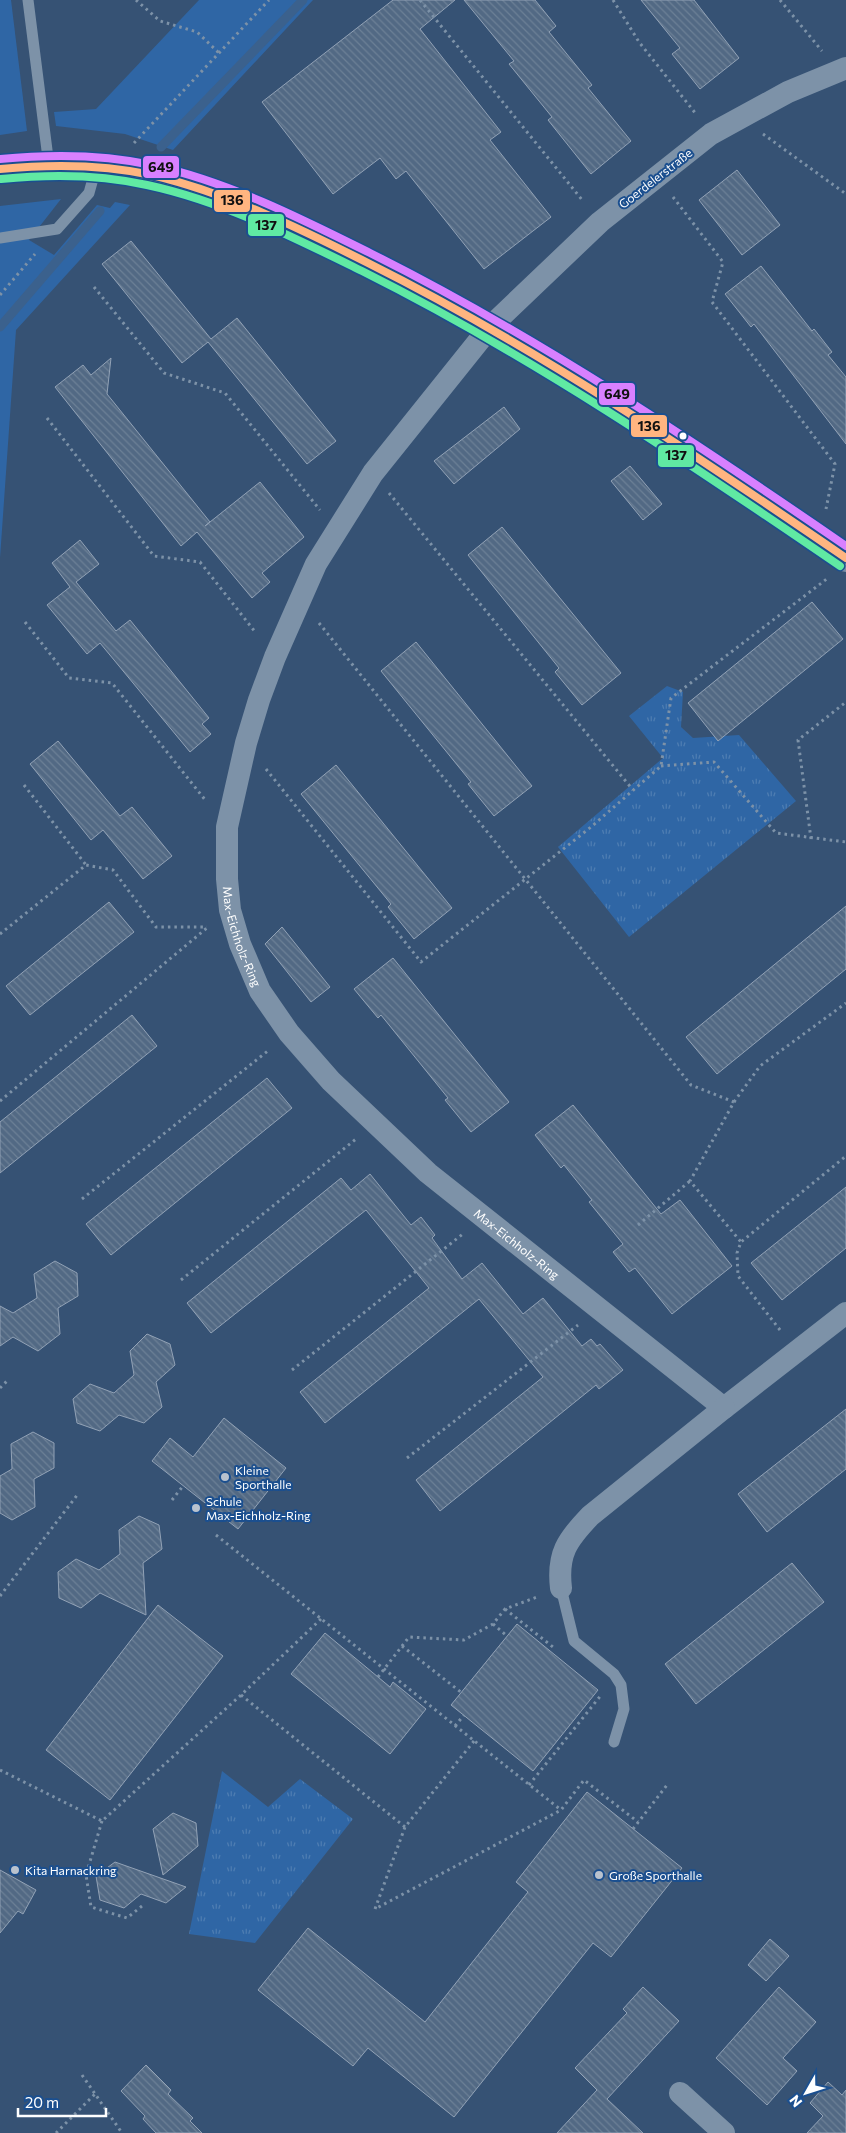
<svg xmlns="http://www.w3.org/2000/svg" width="846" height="2133" font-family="Commissioner,sans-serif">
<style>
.green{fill:#2f66a5}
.park{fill:url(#park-tufts)}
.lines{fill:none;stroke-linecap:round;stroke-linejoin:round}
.stream{stroke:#3b618d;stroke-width:9}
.building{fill:url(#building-back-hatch);stroke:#92a2b6}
.path{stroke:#7d92a8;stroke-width:3;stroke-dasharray:2.5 4;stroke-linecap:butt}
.lane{stroke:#7d92a8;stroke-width:11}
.street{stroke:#7d92a8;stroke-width:22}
.secondary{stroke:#798da4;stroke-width:28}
.bus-1-casing{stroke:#1b4f8f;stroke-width:11}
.bus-2-casing{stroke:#1b4f8f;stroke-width:11}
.bus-3-casing{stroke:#1b4f8f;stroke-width:11}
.bus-1{stroke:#ffb580;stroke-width:8}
.bus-2{stroke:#60e9a3;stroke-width:8}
.bus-3{stroke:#d880ff;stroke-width:8}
.bus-dot{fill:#fff;stroke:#1b4f8f;stroke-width:2}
.poi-dot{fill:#b9c2ce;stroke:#1b4f8f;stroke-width:2}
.labels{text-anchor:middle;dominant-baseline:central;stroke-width:4;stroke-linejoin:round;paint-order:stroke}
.street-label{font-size:12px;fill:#fff;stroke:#1b4f8f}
.poi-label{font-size:12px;fill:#fff;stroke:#1b4f8f;text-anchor:start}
.line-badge{stroke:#1b4f8f;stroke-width:2}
.pale-badge-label{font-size:14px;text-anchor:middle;font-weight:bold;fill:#111}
</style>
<defs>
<pattern id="park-tufts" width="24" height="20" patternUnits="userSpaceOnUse" patternTransform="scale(1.25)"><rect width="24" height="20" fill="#2f66a5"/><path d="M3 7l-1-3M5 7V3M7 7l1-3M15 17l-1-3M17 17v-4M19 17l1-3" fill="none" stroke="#4e7db2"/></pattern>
<pattern id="building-back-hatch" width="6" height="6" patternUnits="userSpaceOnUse" patternTransform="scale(1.25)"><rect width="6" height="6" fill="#526984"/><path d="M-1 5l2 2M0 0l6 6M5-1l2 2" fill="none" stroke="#6c8096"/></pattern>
</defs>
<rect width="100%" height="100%" fill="#365274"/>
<!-- green -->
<g class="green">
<polygon points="0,0 11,0 27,131 0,135"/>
<polygon points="199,0 313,0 173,150 125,134 56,126 54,112 96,109"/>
<polygon points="61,199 29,240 54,255 97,205 110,208 115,202 130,205 16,330 0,558 0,206"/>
</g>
<!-- park -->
<g class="park">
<polygon points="667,686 683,692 681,727 693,738 739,735 796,801 629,937 558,847 663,758 629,716"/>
<polygon points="222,1771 268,1807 300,1779 353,1819 255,1943 189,1934"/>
</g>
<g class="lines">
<!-- stream -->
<g class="stream">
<polyline points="161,147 303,0"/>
<polyline points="0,327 100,211"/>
</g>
</g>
<!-- building -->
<g class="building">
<polygon points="393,0 455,0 420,29 501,132 490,140 551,217 484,269 406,171 396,179 380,158 333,194 262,102"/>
<polygon points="464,0 535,0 556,26 549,32 592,85 588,88 631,141 591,174 548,120 552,117 509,64 514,61"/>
<polygon points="641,0 694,0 739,58 700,89 672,54 680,48"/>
<polygon points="737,170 780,225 742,255 699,200"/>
<polygon points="131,241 211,339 237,318 336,441 307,464 208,342 182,363 102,264"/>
<polygon points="761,266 812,331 814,329 832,352 828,355 846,377 846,444 754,324 751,327 725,294"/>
<polygon points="111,358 107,394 210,522 205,526 260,482 304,537 262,573 270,582 252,598 197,532 181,546 55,387 83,365 91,375"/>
<polygon points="504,407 520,429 454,484 434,461"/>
<polygon points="630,466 662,504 643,520 611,481"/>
<polygon points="502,527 621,673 582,705 555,672 559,668 468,555"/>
<polygon points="80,540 99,564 76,582 116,631 130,620 209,718 202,724 211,734 190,752 100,643 87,654 47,605 70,587 52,563"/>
<polygon points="812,602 843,639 718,741 688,703"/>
<polygon points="416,642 532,786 494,816 468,784 471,782 381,671"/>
<polygon points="58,741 120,816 132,807 172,856 143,879 103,830 91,840 30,764"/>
<polygon points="336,765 452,908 414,939 388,907 391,904 301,794"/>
<polygon points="109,902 134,932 30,1015 6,986"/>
<polygon points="846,906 846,969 717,1074 686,1037"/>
<polygon points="282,927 330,987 311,1002 265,944"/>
<polygon points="393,958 509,1102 471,1132 445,1100 448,1098 381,1015 378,1018 354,989"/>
<polygon points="132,1015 157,1046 0,1173 0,1122"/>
<polygon points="267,1078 292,1108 111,1255 86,1224"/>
<polygon points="573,1105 661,1214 680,1200 732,1266 672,1314 635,1268 629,1272 613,1252 623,1244 589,1202 592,1200 564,1165 561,1168 535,1135"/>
<polygon points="370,1174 411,1225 421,1217 435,1235 432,1238 462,1279 482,1263 523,1314 543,1298 582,1346 591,1339 597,1346 600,1344 623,1370 599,1389 596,1385 440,1511 416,1480 543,1377 479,1299 325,1423 300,1392 429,1288 366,1210 211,1333 187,1303 341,1178 351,1190"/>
<polygon points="846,1187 846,1248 782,1300 751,1263"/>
<polygon points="55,1261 77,1273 78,1296 58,1308 60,1334 38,1351 13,1337 0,1346 0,1306 13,1313 37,1298 34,1274"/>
<polygon points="147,1334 170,1344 175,1365 156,1382 162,1407 144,1423 119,1415 100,1431 77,1423 73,1399 90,1384 114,1393 134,1375 130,1351"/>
<polygon points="846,1409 846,1469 767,1532 738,1494"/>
<polygon points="224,1418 286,1468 238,1529 152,1461 170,1438 193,1457"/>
<polygon points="33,1432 54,1443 54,1468 34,1479 35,1507 12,1520 0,1513 0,1476 12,1469 11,1444"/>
<polygon points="139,1516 159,1525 162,1549 143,1563 146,1615 100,1593 81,1608 59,1598 58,1572 76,1559 99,1570 120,1554 119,1530"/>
<polygon points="792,1563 824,1602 696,1704 665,1664"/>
<polygon points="158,1605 223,1656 110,1800 46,1750"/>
<polygon points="517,1624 598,1690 533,1771 451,1705"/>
<polygon points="325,1633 390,1687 393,1682 426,1709 390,1754 291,1674"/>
<polygon points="587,1792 682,1868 611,1957 593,1943 454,2117 368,2048 353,2066 258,1990 308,1928 425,2022 528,1892 516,1882"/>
<polygon points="173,1813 196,1823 198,1846 163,1875 153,1829"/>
<polygon points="115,1862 186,1887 166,1903 141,1894 124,1908 100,1900 96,1876"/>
<polygon points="0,1870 36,1890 23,1914 18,1911 0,1933"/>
<polygon points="770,1939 789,1956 766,1981 748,1965"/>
<polygon points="643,1987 679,2021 607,2099 643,2133 557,2133 597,2090 575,2068 627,2013 623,2009"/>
<polygon points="779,1987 816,2022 783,2058 797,2071 767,2105 716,2058"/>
<polygon points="146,2065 171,2090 168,2094 193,2118 190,2121 202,2133 156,2133 143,2119 145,2116 121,2091"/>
<polygon points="828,2082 842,2095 846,2090 846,2133 807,2133 823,2116 810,2103"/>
</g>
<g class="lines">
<!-- path -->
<g class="path">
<polyline points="136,0 160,21 197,32 219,53"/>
<polyline points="420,0 583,201"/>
<polyline points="613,0 639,42 696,114"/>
<polyline points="780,0 822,51"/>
<polyline points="763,134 846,194"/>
<polyline points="134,143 269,0"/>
<polyline points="673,197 723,262 712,302 835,464 826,509"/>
<polyline points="94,287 164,373 225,393 320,510"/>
<polyline points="0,295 35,254"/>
<polyline points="47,418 154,556 200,562 256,633"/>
<polyline points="389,493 633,790"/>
<polyline points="25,622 69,678 112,683 206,801"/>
<polyline points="319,623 691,1085 734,1102 690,1181 741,1242"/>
<polyline points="661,766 714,762 776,833 846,842"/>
<polyline points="266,769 421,962 591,827 661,766 671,698 828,578"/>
<polyline points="24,785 86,865"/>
<polyline points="811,839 798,740 846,702"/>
<polyline points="0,934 86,865 113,870 156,927 207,927"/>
<polyline points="0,1101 208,927"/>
<polyline points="734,1102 760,1066 846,1003"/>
<polyline points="82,1199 269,1050"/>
<polyline points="638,1225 690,1181"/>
<polyline points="181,1280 356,1139"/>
<polyline points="780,1330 738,1276 737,1253 741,1242 846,1156"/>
<polyline points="292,1370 464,1233"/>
<polyline points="0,1388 8,1380"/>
<polyline points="407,1458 578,1325"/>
<polyline points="172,1500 183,1486"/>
<polyline points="216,1535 561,1810"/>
<polyline points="0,1596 78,1494"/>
<polyline points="505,1609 553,1647"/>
<polyline points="493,1624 507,1636"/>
<polyline points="402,1646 462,1693"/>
<polyline points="378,1677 409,1637 464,1640 493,1624 505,1609 537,1597"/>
<polyline points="241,1695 405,1827"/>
<polyline points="455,1726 464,1715"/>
<polyline points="474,1741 405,1827 375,1909 561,1810 584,1780 638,1822"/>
<polyline points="0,1770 102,1821 241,1695 321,1619"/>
<polyline points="529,1785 602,1694"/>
<polyline points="102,1821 86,1875 91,1907 127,1918 142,1906"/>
<polyline points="633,1829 667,1785"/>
<polyline points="82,2075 122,2133"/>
<polyline points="56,2133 95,2094"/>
</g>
<!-- lane -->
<g class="lane">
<polyline points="28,0 49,166"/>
<polyline points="0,238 57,229 89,193 96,168"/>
<polyline points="561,1588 574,1641 614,1674 621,1685 624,1709 614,1742"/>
</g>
<!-- street -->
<g class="street">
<path id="s1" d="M 846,68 L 788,92 L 711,134 L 600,222 L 490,327 L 373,473 L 316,564 L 275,657 L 259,700 L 246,743 L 227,827 L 227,879 L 230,910 L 240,944 L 260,991 L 289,1033 L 331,1081 L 428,1173 L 724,1408 L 846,1313"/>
<path d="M 561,1588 C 557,1554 567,1540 590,1516 L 724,1408"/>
<polyline points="680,2093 724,2133"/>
</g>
<!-- secondary -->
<path class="secondary" d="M 0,169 C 56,162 116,165 170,180 C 232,197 289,225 346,252 C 523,337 685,447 846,558"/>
<!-- bus-1 casing -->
<g class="bus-1-casing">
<path id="bus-1" d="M 0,169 C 51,164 102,164 152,175 C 227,193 299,228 368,263 C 536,347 691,452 846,558"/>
</g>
<!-- bus-2 casing -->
<g class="bus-2-casing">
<path id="bus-2" d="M 1,179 C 50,174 99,174 147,185 C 222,201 293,237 362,271 C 530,355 685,460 840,566"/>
</g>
<!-- bus-3 casing -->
<g class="bus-3-casing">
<path id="bus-3" d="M 0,159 C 51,154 102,154 152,165 C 229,182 302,219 372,254 C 538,337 693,441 846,546"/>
</g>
<!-- bus-1 -->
<use href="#bus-1" class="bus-1"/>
<!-- bus-2 -->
<use href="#bus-2" class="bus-2"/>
<!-- bus-3 -->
<use href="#bus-3" class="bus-3"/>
</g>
<!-- markers -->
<circle class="bus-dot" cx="683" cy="436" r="4.5"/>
<g class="poi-dot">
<circle cx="225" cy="1477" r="5"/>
<circle cx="196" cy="1508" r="5"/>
<circle cx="15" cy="1870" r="5"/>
<circle cx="599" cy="1875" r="5"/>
</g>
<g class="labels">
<!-- street labels -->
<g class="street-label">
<text transform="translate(655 178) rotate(-38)">Goerdelerstraße</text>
<text stroke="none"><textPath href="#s1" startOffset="1129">Max-Eichholz-Ring</textPath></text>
<text stroke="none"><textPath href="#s1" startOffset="1549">Max-Eichholz-Ring</textPath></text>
</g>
<!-- poi labels -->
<g class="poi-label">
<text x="235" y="1470">Kleine<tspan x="235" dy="14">Sporthalle</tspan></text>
<text x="206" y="1501">Schule<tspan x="206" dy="14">Max-Eichholz-Ring</tspan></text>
<text x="25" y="1870">Kita Harnackring</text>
<text x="609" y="1875">Große Sporthalle</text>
</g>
</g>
<g class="line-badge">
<rect x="142" y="155" width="38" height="24" rx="5" fill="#d880ff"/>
<rect x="213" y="189" width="38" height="24" rx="5" fill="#ffb580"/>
<rect x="247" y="213" width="38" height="24" rx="5" fill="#60e9a3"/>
<rect x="598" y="382" width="38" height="24" rx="5" fill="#d880ff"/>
<rect x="630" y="414" width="38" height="24" rx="5" fill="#ffb580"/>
<rect x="657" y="444" width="38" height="24" rx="5" fill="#60e9a3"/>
</g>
<g class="pale-badge-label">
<text x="161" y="172">649</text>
<text x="232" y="205">136</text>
<text x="266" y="230">137</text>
<text x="617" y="399">649</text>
<text x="649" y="431">136</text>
<text x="676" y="460">137</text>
</g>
<!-- north arrow -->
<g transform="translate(806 2093) rotate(231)" stroke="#1b4f8f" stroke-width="4" paint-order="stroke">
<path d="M0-4L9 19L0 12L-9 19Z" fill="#ffffff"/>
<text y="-8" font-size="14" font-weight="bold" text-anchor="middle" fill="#ffffff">N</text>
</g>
<!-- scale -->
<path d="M18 2108v8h88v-8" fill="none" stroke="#ffffff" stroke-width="2.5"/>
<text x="25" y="2108" font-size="15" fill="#ffffff" stroke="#1b4f8f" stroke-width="4" paint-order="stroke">20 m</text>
</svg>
